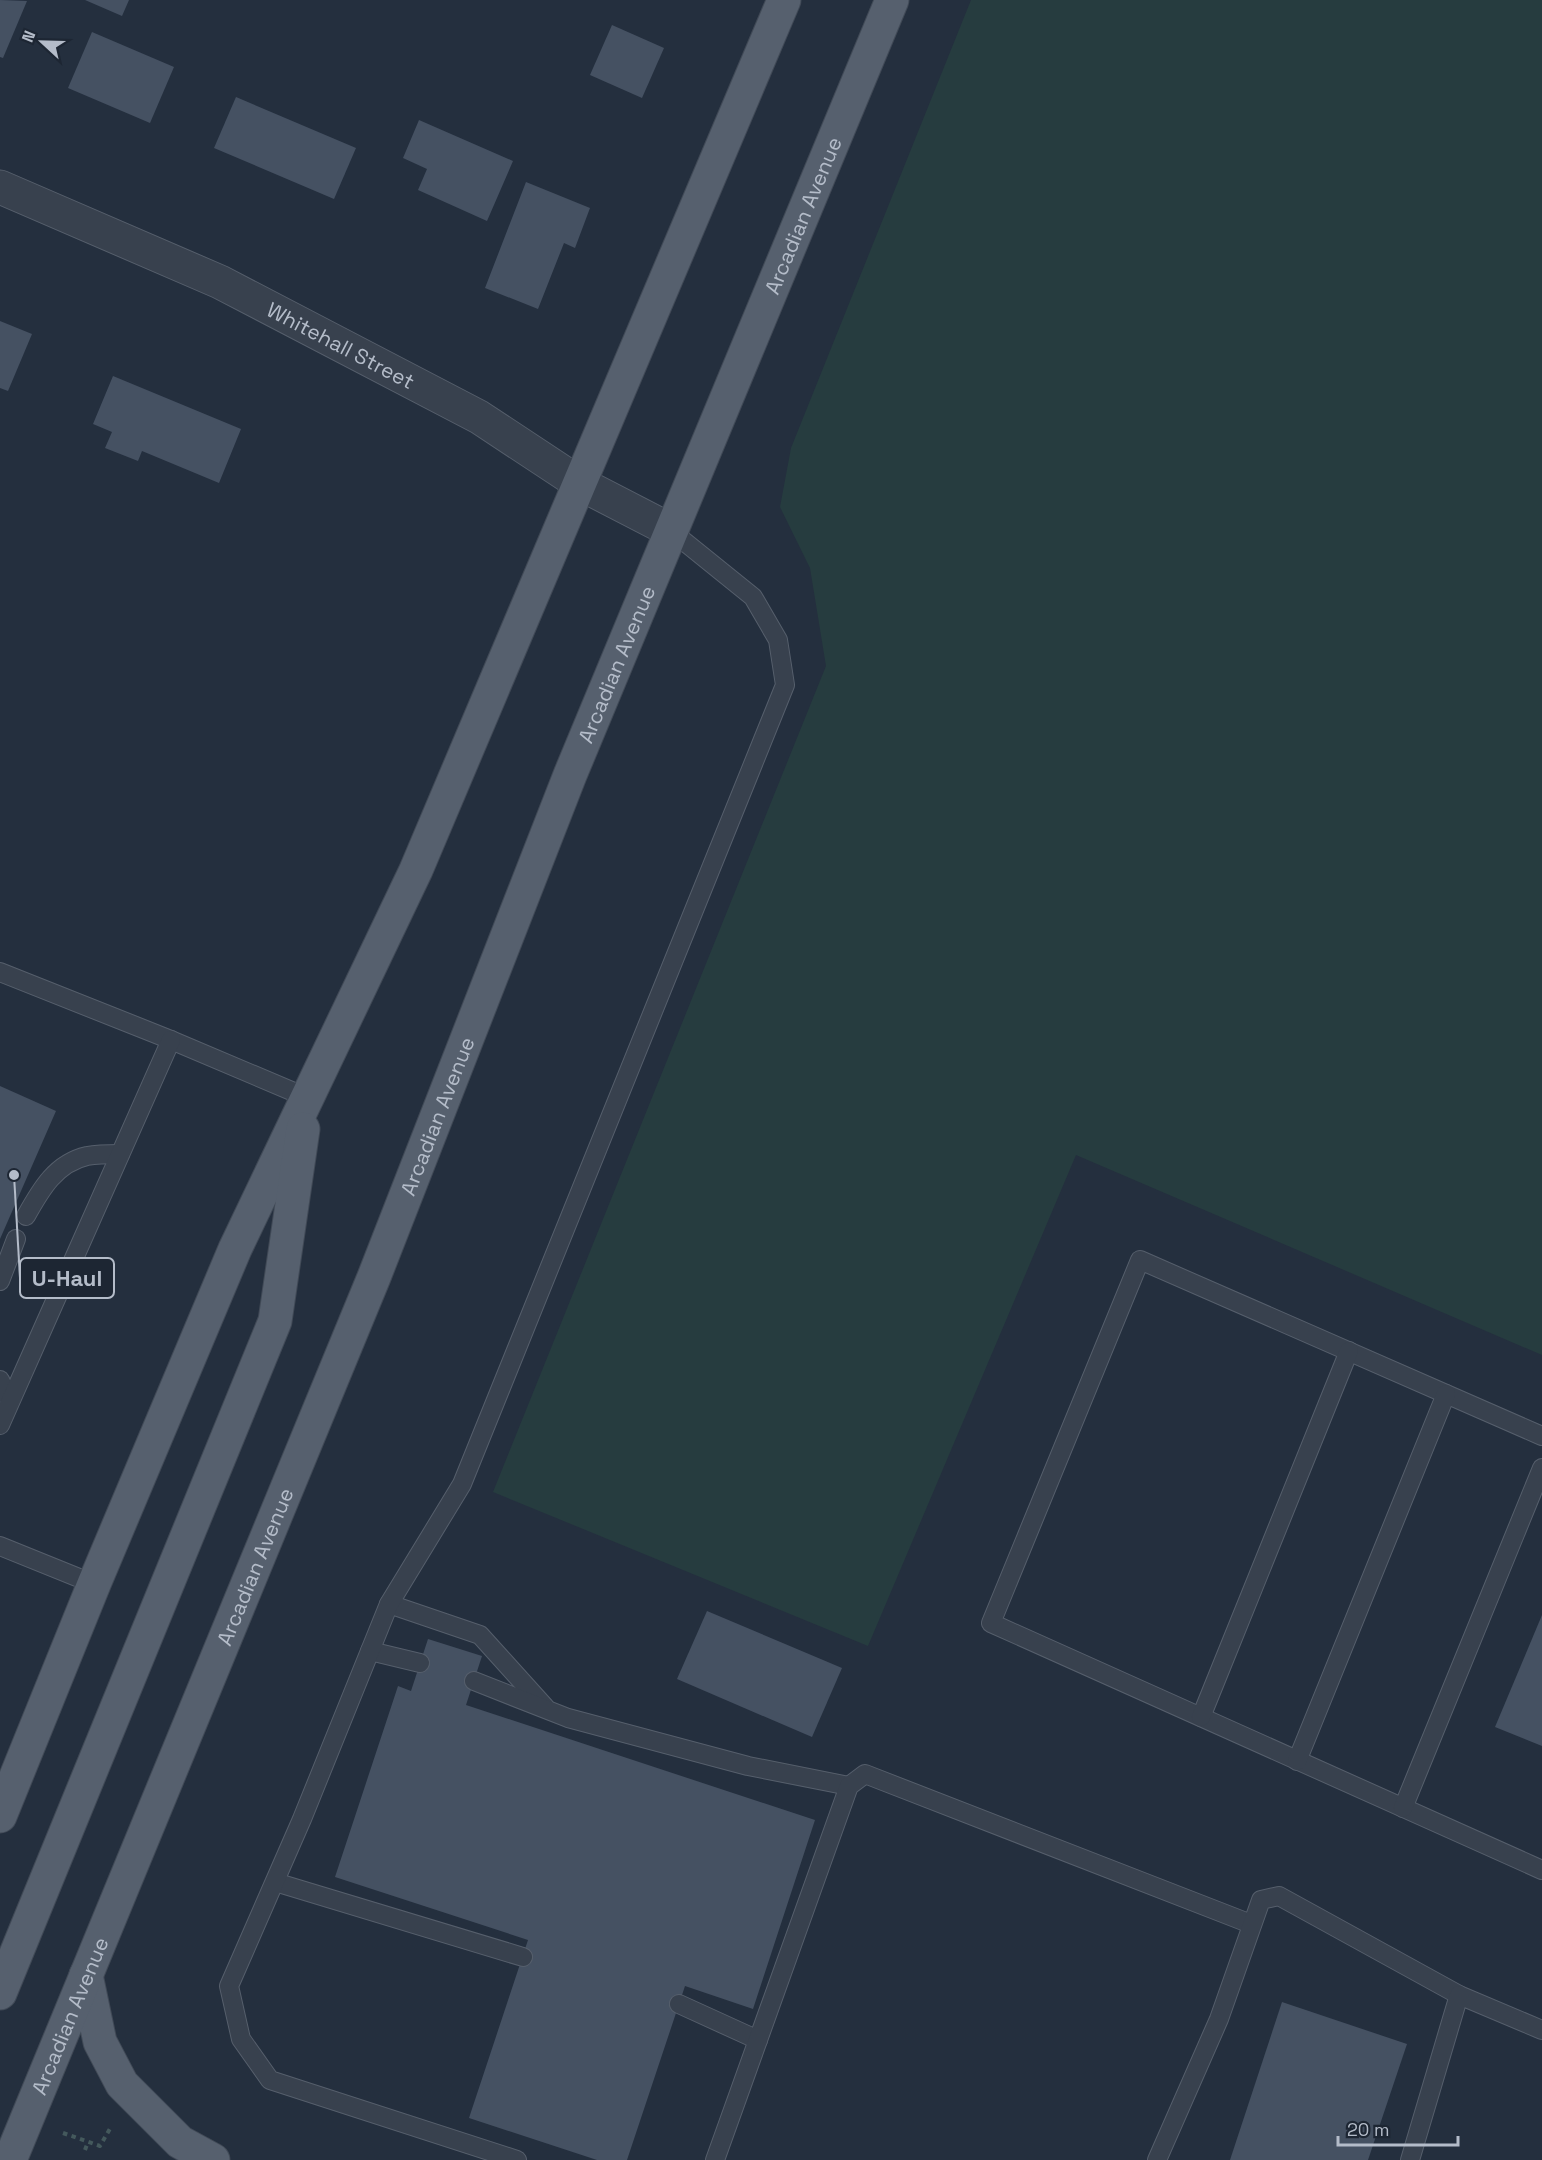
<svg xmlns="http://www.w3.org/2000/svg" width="1542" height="2160" font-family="'Space Grotesk',sans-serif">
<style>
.green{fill:#263c3f}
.building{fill:#455162}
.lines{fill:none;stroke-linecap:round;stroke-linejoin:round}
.lane-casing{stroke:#565f6c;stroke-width:20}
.street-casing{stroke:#565f6c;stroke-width:35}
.primary-casing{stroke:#414a57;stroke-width:35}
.path{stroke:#44595c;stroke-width:4;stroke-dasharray:4.5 4.5;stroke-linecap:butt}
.lane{stroke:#38414e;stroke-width:18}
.street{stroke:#38414e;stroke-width:33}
.primary{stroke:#56606e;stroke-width:33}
.labels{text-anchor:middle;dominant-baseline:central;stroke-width:4.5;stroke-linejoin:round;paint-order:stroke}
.street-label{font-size:21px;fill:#b4bcc9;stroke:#1d2633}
.leader{fill:none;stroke:#b4bcc9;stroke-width:2}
.callout-dot{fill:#b4bcc9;stroke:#1d2633;stroke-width:2}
.callout{fill:#1d2633;stroke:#b4bcc9;stroke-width:2}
.callout-label{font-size:22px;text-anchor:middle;font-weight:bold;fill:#b4bcc9}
</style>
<rect width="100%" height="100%" fill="#242f3e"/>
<!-- green -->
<polygon class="green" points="971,0 1542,0 1542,1355 1076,1155 868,1646 493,1492 826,666 810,568 780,507 791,448"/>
<!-- building -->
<g class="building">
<polygon points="0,0 27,1 3,58 0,57"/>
<polygon points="85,0 129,0 122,16"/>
<polygon points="612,25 664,48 642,98 590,75"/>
<polygon points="92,32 174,67 150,123 68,88"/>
<polygon points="236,97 356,148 334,199 214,148"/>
<polygon points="419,120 513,161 487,221 418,190 427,169 403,158"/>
<polygon points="526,182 590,208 575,248 564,243 538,309 485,288"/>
<polygon points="0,321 32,334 8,391 0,388"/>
<polygon points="113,376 241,429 219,483 142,451 138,461 105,448 112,432 93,424"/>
<polygon points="0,1086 56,1111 0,1239"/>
<polygon points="707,1611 842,1668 812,1737 677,1679"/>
<polygon points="1542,1615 1542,1746 1495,1727"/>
<polygon points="428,1639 482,1656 466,1705 815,1820 753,2009 685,1986 627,2160 597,2160 469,2118 528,1940 335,1877 398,1686 411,1691"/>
<polygon points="1282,2002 1407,2044 1368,2160 1230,2160"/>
</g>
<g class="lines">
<!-- lane casing -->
<g class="lane-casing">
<g id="lane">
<polyline points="0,972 171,1040 308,1098"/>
<path d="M 26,1216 C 41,1189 56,1163 87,1156 C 98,1154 110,1154 120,1154"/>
<polyline points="0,1281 16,1239"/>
<polyline points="0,1380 10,1401"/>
<polyline points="0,1425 171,1040"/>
<polyline points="1542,1436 1140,1260 991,1623 1542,1870"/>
<polyline points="0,1546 94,1584"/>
<polyline points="389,1604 480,1635 545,1707"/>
<polyline points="370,1651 420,1663"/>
<polyline points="474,1681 568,1718 748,1766 849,1786"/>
<polyline points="1201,1717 1349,1351"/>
<polyline points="1297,1761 1446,1394"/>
<polyline points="1403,1808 1542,1468"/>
<polyline points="275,1882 523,1957"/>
<polyline points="679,2004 758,2040"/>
<polyline points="517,2160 270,2080 241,2039 229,1986 302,1819 389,1604 462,1484 785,685 778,640 753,597 670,530"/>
<polyline points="715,2160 849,1786 865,1774 1251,1924"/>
<polyline points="1157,2160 1219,2019 1261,1900 1279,1896 1459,1995"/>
<polyline points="1410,2160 1459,1995 1542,2030"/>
</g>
</g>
<!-- street casing -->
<g class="street-casing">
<g id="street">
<path id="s1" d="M 0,187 L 220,282 L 479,417 L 579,483 L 670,530"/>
</g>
</g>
<!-- primary casing -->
<g class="primary-casing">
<g id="primary">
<polyline points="0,1816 94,1584 235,1249 416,870 784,0"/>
<polyline points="86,1975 100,2042 122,2084 180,2142 213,2160"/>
<polyline points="0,1993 275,1321 303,1129"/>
<path id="s2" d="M 10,2160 L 374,1277 L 570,775 L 892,0"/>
</g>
</g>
<!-- path -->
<g class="path">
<polyline points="63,2133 100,2146 111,2127"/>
<polyline points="85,2150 88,2142"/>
</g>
<!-- lane -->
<use href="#lane" class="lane"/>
<!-- street -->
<use href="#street" class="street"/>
<!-- primary -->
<use href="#primary" class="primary"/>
</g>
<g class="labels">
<!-- street labels -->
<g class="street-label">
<text stroke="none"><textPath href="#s2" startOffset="2100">Arcadian Avenue</textPath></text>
<text stroke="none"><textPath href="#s1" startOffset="376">Whitehall Street</textPath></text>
<text stroke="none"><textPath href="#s2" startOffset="1614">Arcadian Avenue</textPath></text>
<text stroke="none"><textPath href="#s2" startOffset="1128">Arcadian Avenue</textPath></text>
<text stroke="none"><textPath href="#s2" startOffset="642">Arcadian Avenue</textPath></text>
<text stroke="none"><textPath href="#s2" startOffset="156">Arcadian Avenue</textPath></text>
</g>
</g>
<!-- callouts -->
<path class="leader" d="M14 1175L20 1278"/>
<circle class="callout-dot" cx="14" cy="1175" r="6"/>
<rect class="callout" x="20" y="1258" width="94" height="40" rx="6"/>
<g class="callout-label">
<text x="67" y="1286">U-Haul</text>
</g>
<!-- north arrow -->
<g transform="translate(42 42) rotate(292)" stroke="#1d2633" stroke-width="4.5" paint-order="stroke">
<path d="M0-4.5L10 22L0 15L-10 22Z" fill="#b4bcc9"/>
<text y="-9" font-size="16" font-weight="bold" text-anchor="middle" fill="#b4bcc9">N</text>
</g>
<!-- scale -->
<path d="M1338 2136v9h120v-9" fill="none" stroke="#b4bcc9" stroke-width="3"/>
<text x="1347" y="2136" font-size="18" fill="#b4bcc9" stroke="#1d2633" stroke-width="4.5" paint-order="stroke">20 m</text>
</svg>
